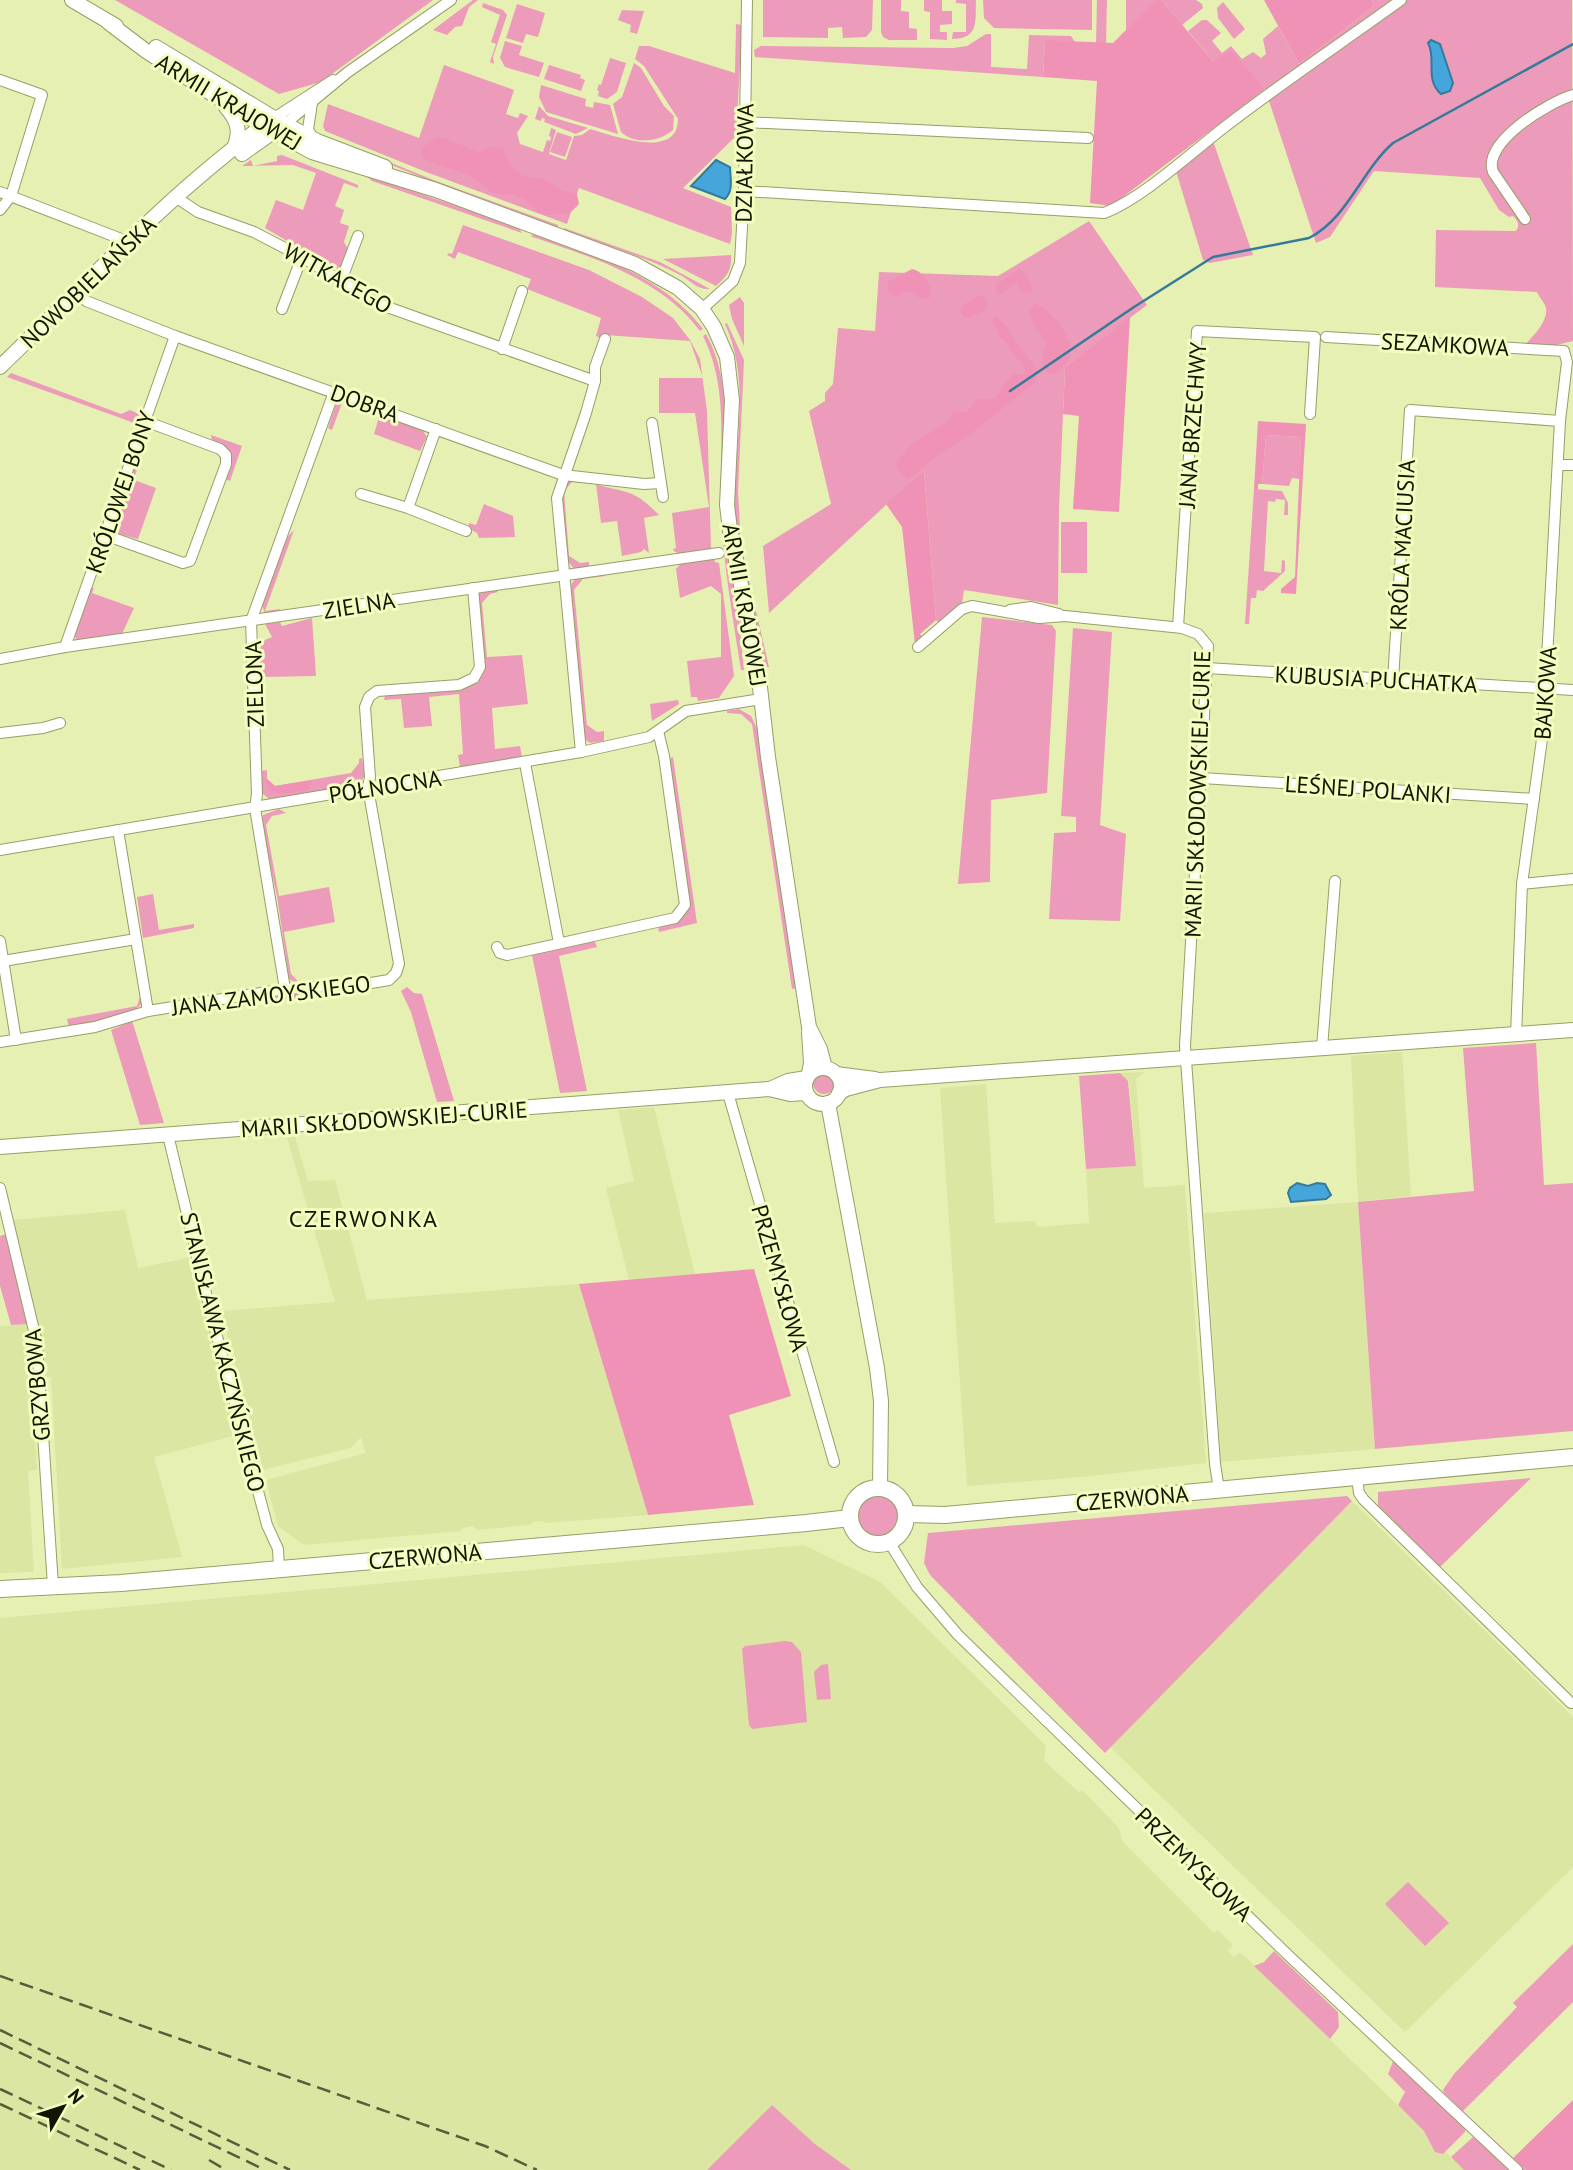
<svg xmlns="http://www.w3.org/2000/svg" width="1573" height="2170" font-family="'PT Sans',sans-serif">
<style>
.built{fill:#dbe6a2}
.green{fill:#ec9cba}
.forest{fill:#ef92b6}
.water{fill:#44a6db;stroke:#357a9a;stroke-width:2}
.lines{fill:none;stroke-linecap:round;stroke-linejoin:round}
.stream{stroke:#357a9a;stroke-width:2.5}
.minor-casing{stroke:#969f66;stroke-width:12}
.tertiary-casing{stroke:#969f66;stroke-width:16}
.secondary-casing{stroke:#969f66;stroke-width:18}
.minor{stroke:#fff;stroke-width:10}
.tertiary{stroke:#fff;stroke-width:14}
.secondary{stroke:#fff;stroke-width:16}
.rail{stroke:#575d3b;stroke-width:2.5;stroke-dasharray:14 7;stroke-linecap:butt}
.labels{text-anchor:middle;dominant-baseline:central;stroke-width:6;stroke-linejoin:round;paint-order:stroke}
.street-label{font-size:23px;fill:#121501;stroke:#f3fdc0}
.neighbourhood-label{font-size:24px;letter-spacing:2px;fill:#121501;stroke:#f3fdc0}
</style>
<rect width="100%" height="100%" fill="#e6f0b3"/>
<!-- built -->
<g class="built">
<polygon points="1402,1052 1411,1196 1358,1202 1375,1449 1221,1462 1204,1213 1358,1202 1351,1056"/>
<polygon points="1144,1072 1136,1079 1144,1188 1185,1185 1206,1463 1082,1477 967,1486 940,1088 986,1084 995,1223 1035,1221 1037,1227 1089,1223 1086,1169 1136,1166 1129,1081 1120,1073"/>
<polygon points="654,1107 695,1274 629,1280 606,1188 634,1181 618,1110"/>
<polygon points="294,1133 308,1181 335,1180 367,1300 579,1284 648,1515 547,1523 543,1521 534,1522 530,1525 477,1530 473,1526 463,1528 460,1531 304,1545 278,1526 266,1480 366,1453 361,1437 351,1448 263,1470 221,1311 335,1302 286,1134"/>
<polygon points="125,1210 138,1268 188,1258 237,1435 154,1457 182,1557 62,1569 51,1377 46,1377 40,1336 12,1220"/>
<polygon points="28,1324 37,1470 28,1471 34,1572 0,1573 0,1326"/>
<polygon points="1352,1501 1573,1717 1573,1867 1405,2032 1110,1747"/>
<polygon points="804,1545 880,1582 1046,1746 1044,1761 1079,1792 1082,1790 1118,1827 1123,1842 1214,1933 1218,1930 1233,1945 1228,1951 1234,1957 1240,1952 1464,2170 851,2170 815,2144 772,2105 707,2170 0,2170 0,1618"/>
</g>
<!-- green -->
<g class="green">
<polygon points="115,0 433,0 321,82 279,94"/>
<polygon points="473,0 478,0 469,7 462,26 455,27 447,35 433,30"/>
<polygon points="763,0 873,0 872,30 866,37 843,38 842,27 828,28 828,38 763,37"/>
<polygon points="881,0 901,0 901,11 909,12 909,28 917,29 917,40 889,40 883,37 881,32"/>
<polygon points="924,0 942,0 942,11 952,11 952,24 940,25 940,32 947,32 947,40 930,39 930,12 924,11"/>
<path d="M 956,0 L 976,0 C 975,20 980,39 952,39 L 953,32 L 966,32 L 966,4 L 956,3 Z"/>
<polygon points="983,0 1092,0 1092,30 994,28 984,18"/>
<polygon points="1097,0 1107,0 1106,43 1096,43"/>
<polygon points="1126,0 1156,0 1126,32"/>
<polygon points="1161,0 1196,0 1202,4 1203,8 1182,25"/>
<path d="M 1372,0 L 1572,0 L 1573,341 L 1552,346 L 1525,345 C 1533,336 1548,322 1546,308 C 1545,303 1539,297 1537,292 L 1435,287 L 1436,230 L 1516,231 C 1520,225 1518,221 1513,216 L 1509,217 L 1499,210 L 1480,178 L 1374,171 L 1330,237 L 1316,243 L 1265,89 L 1213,61 L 1188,31 L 1202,20 L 1207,20 L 1221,33 L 1212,41 L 1222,53 L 1231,46 L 1242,59 L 1253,52 L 1261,58 L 1266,54 L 1263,39 L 1278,26 L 1299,64 L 1374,6 Z"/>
<polygon points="1223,2 1245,29 1234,39 1218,18 1217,8"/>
<polygon points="483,3 503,10 507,15 493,57 494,64 490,62 496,44 491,42 500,15 482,7"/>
<polygon points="517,4 545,13 538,37 526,34 523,43 506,38"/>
<polygon points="622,10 644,11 637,34 630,32 631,25 618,20"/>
<path d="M 736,24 L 741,25 L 742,29 L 736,136 L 683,188 L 731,207 L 732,234 L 730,244 L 579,188 L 567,224 L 426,172 L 325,131 L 323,126 L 328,104 L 419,138 L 444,65 L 514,90 L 506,114 L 518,118 L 520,113 L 528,116 L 517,133 L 520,144 L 543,152 L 547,140 L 550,141 L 551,137 L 549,136 L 551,128 L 556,130 L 549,154 L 566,160 L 574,136 L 582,135 L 590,129 C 612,135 678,161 678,119 L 644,66 L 635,59 L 639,46 L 649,46 L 735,73 Z"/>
<polygon points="986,34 991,34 991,67 1027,69 1029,35 1071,36 1075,42 1045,41 1043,77 755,57 754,50 761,46 953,48 967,46"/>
<polygon points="505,41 522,46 519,55 544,63 539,77 505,67 500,58"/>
<polygon points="610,58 626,63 617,92 607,99 598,96 599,91 597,90 599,84 601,85"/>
<path d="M 634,63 L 641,68 L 664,106 L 674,116 L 673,130 C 659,142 635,145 621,132 L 613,104 L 622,97 Z"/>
<polygon points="549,65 581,75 580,78 585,80 581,91 544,79"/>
<polygon points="541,85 586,99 585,106 593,108 594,102 610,105 618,134 546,112 539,97"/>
<polygon points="539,106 548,116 588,128 576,134 544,122 545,119 542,118 541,121 535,119"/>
<polygon points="557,132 572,137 565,157 550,152"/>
<polygon points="325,136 436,181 558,225 558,228 458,192 322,137"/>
<polygon points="1213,141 1253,255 1210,263 1203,260 1176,171"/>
<polygon points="282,155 358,185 358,188 344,183 335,206 344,210 340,223 349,226 344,242 348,249 341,268 335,269 265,228 276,200 303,210 316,173 293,165 242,166 251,160 253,166 277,161 277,156"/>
<polygon points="365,175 518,227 522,233 372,181"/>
<polygon points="1089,221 1147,305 1065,367 1059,508 1058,605 964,590 962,604 939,623 936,620 924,470 769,613 763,546 831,504 809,411 825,401 825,393 833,384 838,328 875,331 879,272 998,276"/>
<polygon points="463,225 589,270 642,297 673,318 690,340 700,359 707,411 711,549 679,554 674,551 673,549 676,548 672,513 709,507 695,413 659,413 659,378 703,378 690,341 605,335 600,338 596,336 601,318 527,289 531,279 458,252 455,259 447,255 449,253 452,254"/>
<path d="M 564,228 L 660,262 L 710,289 C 698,290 692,282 682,276 C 645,256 603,245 564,231 Z"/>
<path d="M 537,234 C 597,256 663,276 703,329 L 700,331 C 661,278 591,257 530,236 Z"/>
<path d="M 731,255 C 732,270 727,276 716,286 L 663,259 Z"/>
<polygon points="740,297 744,303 744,346 732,319 729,305"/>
<path d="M 727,323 L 744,360 L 738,491 L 741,546 L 769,667 L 766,667 C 756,617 737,566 735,515 C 732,449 753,386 725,324 Z"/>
<path d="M 706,334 C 737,390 721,461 723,521 C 724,544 730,567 735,590 C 740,616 741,644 744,670 L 741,670 C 733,619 724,568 721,516 C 718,456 731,392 703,336 Z"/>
<polygon points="11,373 121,414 130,410 139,414 138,419 135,420 137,424 7,377"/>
<polygon points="344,400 421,428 427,437 420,451 374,434 379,417 342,403 332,430 328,428 336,404"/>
<path d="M 211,435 L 242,446 L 230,481 L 225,479 C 234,455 232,455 212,441 Z"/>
<polygon points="1266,435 1301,437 1300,479 1292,478 1289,486 1262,484"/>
<polygon points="134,468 137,469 134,480 156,488 138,539 115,533 113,526"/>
<path d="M 570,480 L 597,481 L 598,485 C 630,493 634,490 659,515 L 644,518 L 649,553 L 644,549 L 641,552 L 622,556 L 617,521 L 601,523 L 596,484 L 572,482 L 564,491 L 569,556 L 580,563 L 589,562 L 589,567 L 574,569 L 567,560 L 562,503 L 564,485 Z"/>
<polygon points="1254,489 1282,491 1288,503 1288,515 1284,515 1285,500 1276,499 1275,502 1268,501 1264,571 1281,573 1282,560 1285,561 1285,571 1263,591 1257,590 1256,598 1251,598 1249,624 1245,624"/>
<polygon points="484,504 513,516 515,537 479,538 477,533 468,528 469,523 476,525"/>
<rect x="1061" y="522" width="26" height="51"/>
<polygon points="294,530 265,611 280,609 279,613 265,614 262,605 285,540"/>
<polygon points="714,559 715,562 719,563 734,676 719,698 698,701 697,697 691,697 687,661 721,657 721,594 711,586 680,598 676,569 681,563"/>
<path d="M 605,573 L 605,576 L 583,579 L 574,590 L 587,725 L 597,732 L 604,731 L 604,741 L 590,743 L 586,740 L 584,734 L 570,588 C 574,573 591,575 605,573 Z"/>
<polygon points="91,588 94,588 92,593 134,608 121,636 78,642 73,633"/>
<polygon points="497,590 498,592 490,594 482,603 487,657 522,655 528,704 492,708 495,749 520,746 522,757 460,767 458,755 463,754 459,694 429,697 432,726 404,728 401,699 384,700 385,695 478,679 478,593"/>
<polygon points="982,617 1052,625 1056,631 1047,793 991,800 990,882 958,884"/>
<polygon points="312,618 316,676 264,677 264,689 259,689 258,652 265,640 272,637 265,624 280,622 282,626"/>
<polygon points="1073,628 1112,632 1100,825 1126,834 1120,921 1049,919 1054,833 1076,832 1076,817 1061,816"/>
<polygon points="678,700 679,704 652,721 650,704"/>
<polygon points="739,709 751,716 757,728 796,988 792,989 752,724 741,714 727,713 727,711"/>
<path d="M 673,757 L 697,923 L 659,932 L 658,926 C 680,920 687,919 689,895 L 668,759 Z"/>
<polygon points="362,758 365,776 357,785 269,799 261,792 261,771 267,770 267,779 275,786 351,773 359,763 359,759"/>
<polygon points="279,809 286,813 272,816 266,825 279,896 329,887 335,922 284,932 291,974 297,980 296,983 289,979 277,896 261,826 263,815"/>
<polygon points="153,894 159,930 194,924 194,928 143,938 137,897"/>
<polygon points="594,940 597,947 559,956 587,1091 560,1093 532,955"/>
<polygon points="407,987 414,993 422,994 454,1101 437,1102 411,1012 401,991"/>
<polygon points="351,988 352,994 276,1000 275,995"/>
<path d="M 140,997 L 142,1003 C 129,1020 89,1024 69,1027 L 67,1019 L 137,1006 Z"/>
<polygon points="132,1021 134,1027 164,1123 140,1125 111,1030"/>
<polygon points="1536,1043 1544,1185 1573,1183 1573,1431 1375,1449 1358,1202 1474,1191 1463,1048"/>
<circle cx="824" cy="1083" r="11"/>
<polygon points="1120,1073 1128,1081 1136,1166 1086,1169 1079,1076"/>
<polygon points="6,1234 28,1324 11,1325 0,1286 0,1236"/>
<polygon points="1531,1478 1438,1569 1378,1511 1378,1492"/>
<polygon points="1347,1496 1352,1501 1105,1753 930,1575 924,1563 928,1533"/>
<circle cx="878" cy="1516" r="20"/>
<polygon points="785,1641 792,1642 801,1652 807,1722 752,1729 749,1725 742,1649 745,1646"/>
<polygon points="828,1664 831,1699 817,1700 814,1672 821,1665"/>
<polygon points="1408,1882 1449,1923 1425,1946 1385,1904"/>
<polygon points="1573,1944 1573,2002 1463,2111 1526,2170 1522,2170 1444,2093 1443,2090 1454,2074 1517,2007 1513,2003"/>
<polygon points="1274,1951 1338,2012 1339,2027 1330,2039 1254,1966 1264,1962"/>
<polygon points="1394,2059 1465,2128 1465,2132 1443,2154 1435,2152 1424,2131 1398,2105 1405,2092 1388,2074"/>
<polygon points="772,2105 815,2144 851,2170 707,2170"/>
<polygon points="1473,2137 1476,2139 1509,2170 1464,2170 1451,2157"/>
</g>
<!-- forest -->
<g class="forest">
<polygon points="1156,0 1161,0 1213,61 1231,51 1265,89 1111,206 1090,203 1097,81 1043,77 1045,40 1113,43"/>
<polygon points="1264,0 1372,0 1374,6 1299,64"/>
<polygon points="436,138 447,139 479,152 492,147 502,147 511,166 521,175 545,180 561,190 577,194 579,204 570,213 546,215 538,212 524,199 513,195 492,193 468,174 428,162 422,156 422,148"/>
<path d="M 912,269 C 923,271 932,285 931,296 L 927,299 L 921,299 L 909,291 L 901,293 L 896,298 L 888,290 L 888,282 Z"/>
<polygon points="1019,269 1026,274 1032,286 1031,291 1023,292 1016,283 1002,293 997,293 996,285"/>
<polygon points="981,295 986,298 987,307 983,312 966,318 962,315 961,309 966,303"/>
<path d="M 1035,303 C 1051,311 1075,337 1070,356 C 1068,363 1061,369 1056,374 L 1048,373 C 1039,364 1042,355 1046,344 L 1043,336 L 1037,331 L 1029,312 Z"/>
<polygon points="996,316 1007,326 1017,343 1037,369 1036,382 964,439 940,453 909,479 906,479 895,464 911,445 946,423 954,411 967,412 977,399 995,399 1012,374 1023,375 1025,373 1023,366 1003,339 1000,338 992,320"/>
<polygon points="1130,317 1119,512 1073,509 1079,416 1063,414 1065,367"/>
<polygon points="1258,421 1306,424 1296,594 1281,593 1281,589 1295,577 1301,437 1266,435 1262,484 1258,484 1258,490 1254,489"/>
<polygon points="924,470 936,620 920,634 923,638 915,644 902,527 886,504"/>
<path d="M 267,779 L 275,786 L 313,780 L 308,790 C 289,792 274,800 265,781 Z"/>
<polygon points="754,1269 791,1396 729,1415 754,1505 648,1515 579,1284"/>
<polygon points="1573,2100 1573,2170 1526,2170 1513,2158"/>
</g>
<!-- water -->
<g class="water">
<path d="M 1431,40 L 1440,44 L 1453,83 L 1450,91 L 1441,94 C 1424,79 1437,59 1428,43 Z"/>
<path d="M 716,160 L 730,167 C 730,178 734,190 725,199 L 691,186 Z"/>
<polygon points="1297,1183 1308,1186 1317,1183 1325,1184 1331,1195 1326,1199 1291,1202 1288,1193 1290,1188"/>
</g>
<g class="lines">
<!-- stream -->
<path class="stream" d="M 1010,391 L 1134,307 L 1213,257 L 1309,238 C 1348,218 1361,171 1393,143 L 1573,44"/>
<!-- minor casing -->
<g class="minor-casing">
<g id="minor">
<polyline points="0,80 42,95 11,196 0,210"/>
<polyline points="312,103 308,129 313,139"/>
<polyline points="274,118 333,80"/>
<polyline points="745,122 1088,138"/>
<polyline points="285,124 348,72 451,0"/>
<path d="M 744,191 L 1104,213 C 1142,199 1193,151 1226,126 C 1283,82 1343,42 1401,0"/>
<polyline points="0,192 129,242"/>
<polyline points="177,198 198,212 254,232 302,257 376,303 595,381"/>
<path d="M 1525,219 L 1493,172 C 1482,142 1549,102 1573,95"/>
<polyline points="341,281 358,236"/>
<polyline points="79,291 86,301 175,336 563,475 644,484 661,483"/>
<polyline points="282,309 302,257"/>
<polyline points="702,309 733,281 740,263 744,191 747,0"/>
<polyline points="1326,337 1564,351 1567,362 1560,421 1543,732 1522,884 1516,1035"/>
<polyline points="502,349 522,291"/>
<polyline points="652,423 663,497"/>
<polyline points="1558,465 1573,465"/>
<polyline points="361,494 408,508 466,531"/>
<polyline points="408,508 436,429"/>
<polyline points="105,535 183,563 190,561 226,464 226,455 220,449 145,421"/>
<polyline points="1010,610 1031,607 1059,614"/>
<polyline points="1178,627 1197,331 1315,337 1310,414"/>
<polyline points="65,647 175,336"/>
<polyline points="918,647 962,609 972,606 1039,618 1065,616 1182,628 1198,634 1208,646 1185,1046 1215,1464 1219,1490"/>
<polyline points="0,659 65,647 719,553"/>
<polyline points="1207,668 1573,690"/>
<polyline points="1393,680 1410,410 1560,421"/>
<polyline points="0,733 43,728 60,723"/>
<polyline points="581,752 557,498 586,413 595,381 595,367 605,339"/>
<polyline points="525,763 559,943"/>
<polyline points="1202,778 1534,799"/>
<polyline points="118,830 148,1011"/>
<polyline points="0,850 581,752 649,737 686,711 761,699"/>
<polyline points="1522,884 1573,879"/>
<polyline points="0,941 16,1040"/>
<polyline points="497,947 500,953 507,955 675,918 685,905 664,756 658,731"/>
<polyline points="3,961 136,939"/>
<polyline points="285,989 255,808 257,794 251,621 334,392"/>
<polyline points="0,1042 95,1027 148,1011 285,989 371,983 389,980 396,973 399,964 368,788 370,777 365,707 369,697 377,691 459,685 474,678 480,667 473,588"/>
<polyline points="1322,1048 1335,881"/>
<polyline points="728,1093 834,1462"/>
<polyline points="168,1135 211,1314 267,1525 278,1549 279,1569"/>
<polyline points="0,1188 37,1343 53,1586"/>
<polyline points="1357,1477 1359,1493 1364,1500 1571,1703"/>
<polyline points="889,1542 917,1587 958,1635 1287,1954 1517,2170"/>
</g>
</g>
<!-- tertiary casing -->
<g class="tertiary-casing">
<g id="tertiary">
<polyline points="72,0 116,26"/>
<polyline points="109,23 146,51 246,116 312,152 436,190 635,264 678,288 702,309 714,327 727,357 732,400 727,505 730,530 758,670 768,757 809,1027 820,1049 825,1068"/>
<polyline points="156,47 274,118 317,141 385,167"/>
<path d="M 226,107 C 238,121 241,131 234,148"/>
<polyline points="242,154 280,127"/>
<path d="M 0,367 C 86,284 170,193 267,123"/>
<polyline points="809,1032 811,1063 809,1074"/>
<circle cx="823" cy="1086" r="18"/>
<polyline points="836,1074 875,1079"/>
<polyline points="770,1089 788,1081 807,1078"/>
<polyline points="839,1093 846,1089 880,1080 1573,1030"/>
<polyline points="828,1103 877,1368 881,1401 880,1488"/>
<polyline points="0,1147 769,1089 790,1094 806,1093"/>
</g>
</g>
<!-- secondary casing -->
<g class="secondary-casing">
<g id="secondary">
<circle cx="878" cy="1516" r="28"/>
<polyline points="907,1514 945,1515 1573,1457"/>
<polyline points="0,1589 121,1583 806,1523 850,1518"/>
</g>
</g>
<!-- minor -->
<use href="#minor" class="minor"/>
<!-- tertiary -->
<use href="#tertiary" class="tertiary"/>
<!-- secondary -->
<use href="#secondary" class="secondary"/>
<!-- rail -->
<g class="rail">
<polyline points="0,1976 485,2146 537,2170"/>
<polyline points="0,2030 290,2170"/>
<polyline points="0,2043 265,2170"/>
<polyline points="0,2089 171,2170"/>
<polyline points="0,2104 140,2170"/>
<polyline points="209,2160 226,2170"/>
</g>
</g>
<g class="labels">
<!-- street labels -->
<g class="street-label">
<text transform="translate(229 102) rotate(31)">ARMII KRAJOWEJ</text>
<text transform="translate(744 163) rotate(-89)">DZIAŁKOWA</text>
<text transform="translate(338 278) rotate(29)">WITKACEGO</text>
<text transform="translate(88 282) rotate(-44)">NOWOBIELAŃSKA</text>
<text transform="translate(1445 344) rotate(3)">SEZAMKOWA</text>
<text transform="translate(365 403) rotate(20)">DOBRA</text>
<text transform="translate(1192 425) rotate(-86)">JANA BRZECHWY</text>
<text transform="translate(120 492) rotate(-71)">KRÓLOWEJ BONY</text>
<text transform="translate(1402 545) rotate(-87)">KRÓLA MACIUSIA</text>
<text transform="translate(359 605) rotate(-9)">ZIELNA</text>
<text transform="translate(745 605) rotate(80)">ARMII KRAJOWEJ</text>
<text transform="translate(1376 679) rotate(3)">KUBUSIA PUCHATKA</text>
<text transform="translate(254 684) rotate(-92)">ZIELONA</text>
<text transform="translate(1545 693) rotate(-86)">BAJKOWA</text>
<text transform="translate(385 786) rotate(-9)">PÓŁNOCNA</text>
<text transform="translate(1368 789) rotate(4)">LEŚNEJ POLANKI</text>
<text transform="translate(1197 794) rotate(-88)">MARII SKŁODOWSKIEJ-CURIE</text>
<text transform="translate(271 995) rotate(-7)">JANA ZAMOYSKIEGO</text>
<text transform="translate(384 1119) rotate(-4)">MARII SKŁODOWSKIEJ-CURIE</text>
<text transform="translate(780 1278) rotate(74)">PRZEMYSŁOWA</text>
<text transform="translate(223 1352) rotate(76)">STANISŁAWA KACZYŃSKIEGO</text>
<text transform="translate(37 1385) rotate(-95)">GRZYBOWA</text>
<text transform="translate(1132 1498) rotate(-5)">CZERWONA</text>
<text transform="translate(425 1556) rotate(-5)">CZERWONA</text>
<text transform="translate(1194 1864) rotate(44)">PRZEMYSŁOWA</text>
</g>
<!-- neighbourhood labels -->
<g class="neighbourhood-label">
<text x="364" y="1218">CZERWONKA</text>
</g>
</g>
<!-- north arrow -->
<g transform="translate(63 2107) rotate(51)" stroke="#f3fdc0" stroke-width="5" paint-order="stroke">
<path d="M0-5L12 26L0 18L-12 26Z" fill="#121501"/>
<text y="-10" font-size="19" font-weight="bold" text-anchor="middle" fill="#121501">N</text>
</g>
</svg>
